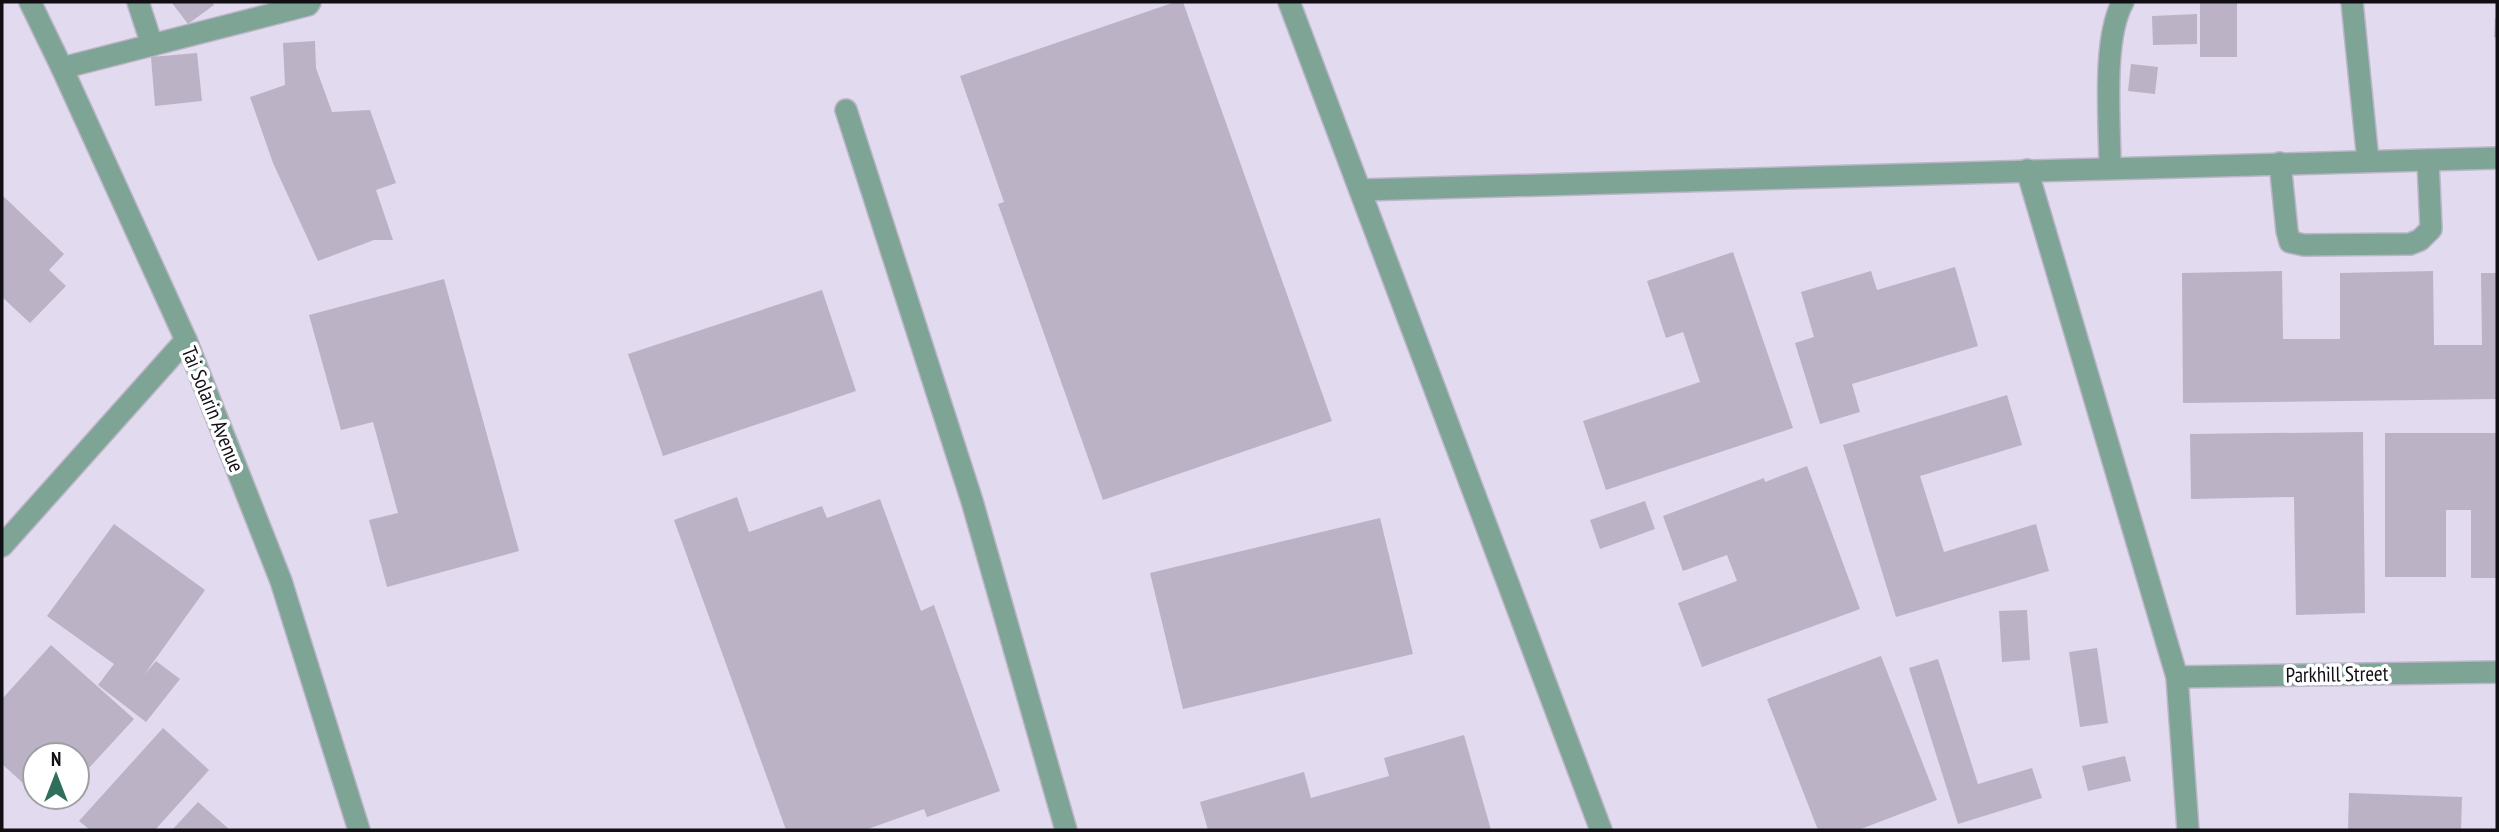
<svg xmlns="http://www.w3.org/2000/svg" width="2499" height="832" font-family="'PT Sans Narrow',sans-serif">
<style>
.building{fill:#bbb2c6}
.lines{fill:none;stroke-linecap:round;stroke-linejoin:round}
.service-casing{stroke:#bcb5c7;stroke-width:24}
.minor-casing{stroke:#bcb5c7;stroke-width:24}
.service{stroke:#7ea496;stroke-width:21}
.minor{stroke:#7ea496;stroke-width:21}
.labels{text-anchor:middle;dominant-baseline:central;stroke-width:7;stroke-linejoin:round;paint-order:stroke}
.street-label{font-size:21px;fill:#110e14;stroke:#fff}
</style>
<rect width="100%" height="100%" fill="#e2daee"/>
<!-- building -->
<g class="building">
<polygon points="174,2 212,2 214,5 188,24 172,3"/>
<polygon points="1175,2 1183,2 1332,421 1103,500 998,204 1004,202 960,76"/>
<rect x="2200" y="2" width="37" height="55"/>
<polygon points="2197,14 2197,44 2153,45 2152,16"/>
<polygon points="2495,18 2497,18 2497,38 2494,37"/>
<polygon points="315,41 316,68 332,112 370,110 396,183 376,190 393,240 374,240 318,261 273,163 250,97 285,85 283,43"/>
<polygon points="197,53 202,101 155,106 151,57"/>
<polygon points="2131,64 2158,67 2155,94 2128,91"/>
<polygon points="2,195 64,254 49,270 66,286 30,323 2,297"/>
<polygon points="1733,252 1793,428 1606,490 1583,421 1700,382 1683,332 1666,338 1647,281"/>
<polygon points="1955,267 1978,346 1852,384 1860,412 1820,424 1795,343 1814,337 1801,292 1871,271 1877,290"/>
<polygon points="2282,271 2283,339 2340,339 2340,273 2433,271 2434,345 2482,345 2481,273 2497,273 2497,399 2183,403 2182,273"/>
<polygon points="444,279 519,551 387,587 369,520 398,513 373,422 341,430 309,315"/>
<polygon points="822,290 856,391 663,456 628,354"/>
<polygon points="2007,395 2022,445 1920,476 1944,552 2036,524 2049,571 1896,617 1843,445"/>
<polygon points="2363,432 2365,613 2296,615 2294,497 2191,499 2190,434"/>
<polygon points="2385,433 2497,433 2497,578 2471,578 2471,510 2446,510 2446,577 2385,577"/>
<polygon points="1807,466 1860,609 1702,667 1678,603 1737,581 1727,555 1683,571 1663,516 1764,478 1765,482"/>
<polygon points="737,497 749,532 822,506 827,518 880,499 921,611 934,605 1000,791 927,817 924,809 865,830 786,830 674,520"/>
<polygon points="1645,501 1655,529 1600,549 1590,520"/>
<polygon points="1380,518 1413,654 1183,709 1150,573"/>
<polygon points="114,524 205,590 144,675 156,661 180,679 146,722 98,685 114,664 47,616"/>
<polygon points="2027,610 2030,660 2002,662 1999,611"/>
<polygon points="51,645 134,719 77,781 77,755 35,755 35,794 2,764 2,699"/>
<polygon points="2097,648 2108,723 2080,727 2069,652"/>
<polygon points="1881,656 1937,800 1858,830 1818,830 1767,699"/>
<polygon points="1938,659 1978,784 2032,768 2042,798 1958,824 1909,668"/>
<polygon points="163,728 209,770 155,830 90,830 79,821"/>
<polygon points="1464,735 1491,830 1208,830 1200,802 1304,772 1311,798 1389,776 1384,758"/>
<polygon points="2125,756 2131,781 2088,791 2082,766"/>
<polygon points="2349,793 2462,797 2461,830 2348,830"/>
<polygon points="38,797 62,797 51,809"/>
<polygon points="198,802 230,830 172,830"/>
</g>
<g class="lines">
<!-- service casing -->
<g class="service-casing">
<g id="service">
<polyline points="138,2 152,45"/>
<polyline points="62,68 308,5 310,2"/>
<polyline points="846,110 972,501 1066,830"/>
</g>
</g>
<!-- minor casing -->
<g class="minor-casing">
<g id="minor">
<polyline points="30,2 62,68 186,340 281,581 359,830"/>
<polyline points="1289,2 1601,830"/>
<polyline points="2352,2 2368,161"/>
<polyline points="2280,163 2287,231 2290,242 2304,245 2410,244 2420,240 2431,229 2428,160"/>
<path d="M 2110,168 C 2110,123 2102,39 2123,2"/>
<polyline points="2027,170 2177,677 2188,830"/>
<polyline points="1360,190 2497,158"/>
<polyline points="2,546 186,340"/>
<polyline points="2177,677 2497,672"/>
</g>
</g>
<!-- service -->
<use href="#service" class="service"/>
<!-- minor -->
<use href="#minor" class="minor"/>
</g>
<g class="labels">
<!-- street labels -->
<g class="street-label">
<text transform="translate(213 409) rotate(68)">Tai Solarin Avenue</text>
<text transform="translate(2337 674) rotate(-1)">Parkhill Street</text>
</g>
</g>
<!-- border -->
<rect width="2499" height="832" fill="none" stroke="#110e14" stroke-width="7"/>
<!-- north arrow -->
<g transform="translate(56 776)"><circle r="33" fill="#ffffff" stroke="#a09fa1" stroke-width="2"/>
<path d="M0-5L12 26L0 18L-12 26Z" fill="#306f5c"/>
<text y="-10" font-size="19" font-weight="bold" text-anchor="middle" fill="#110e14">N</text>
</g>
</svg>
